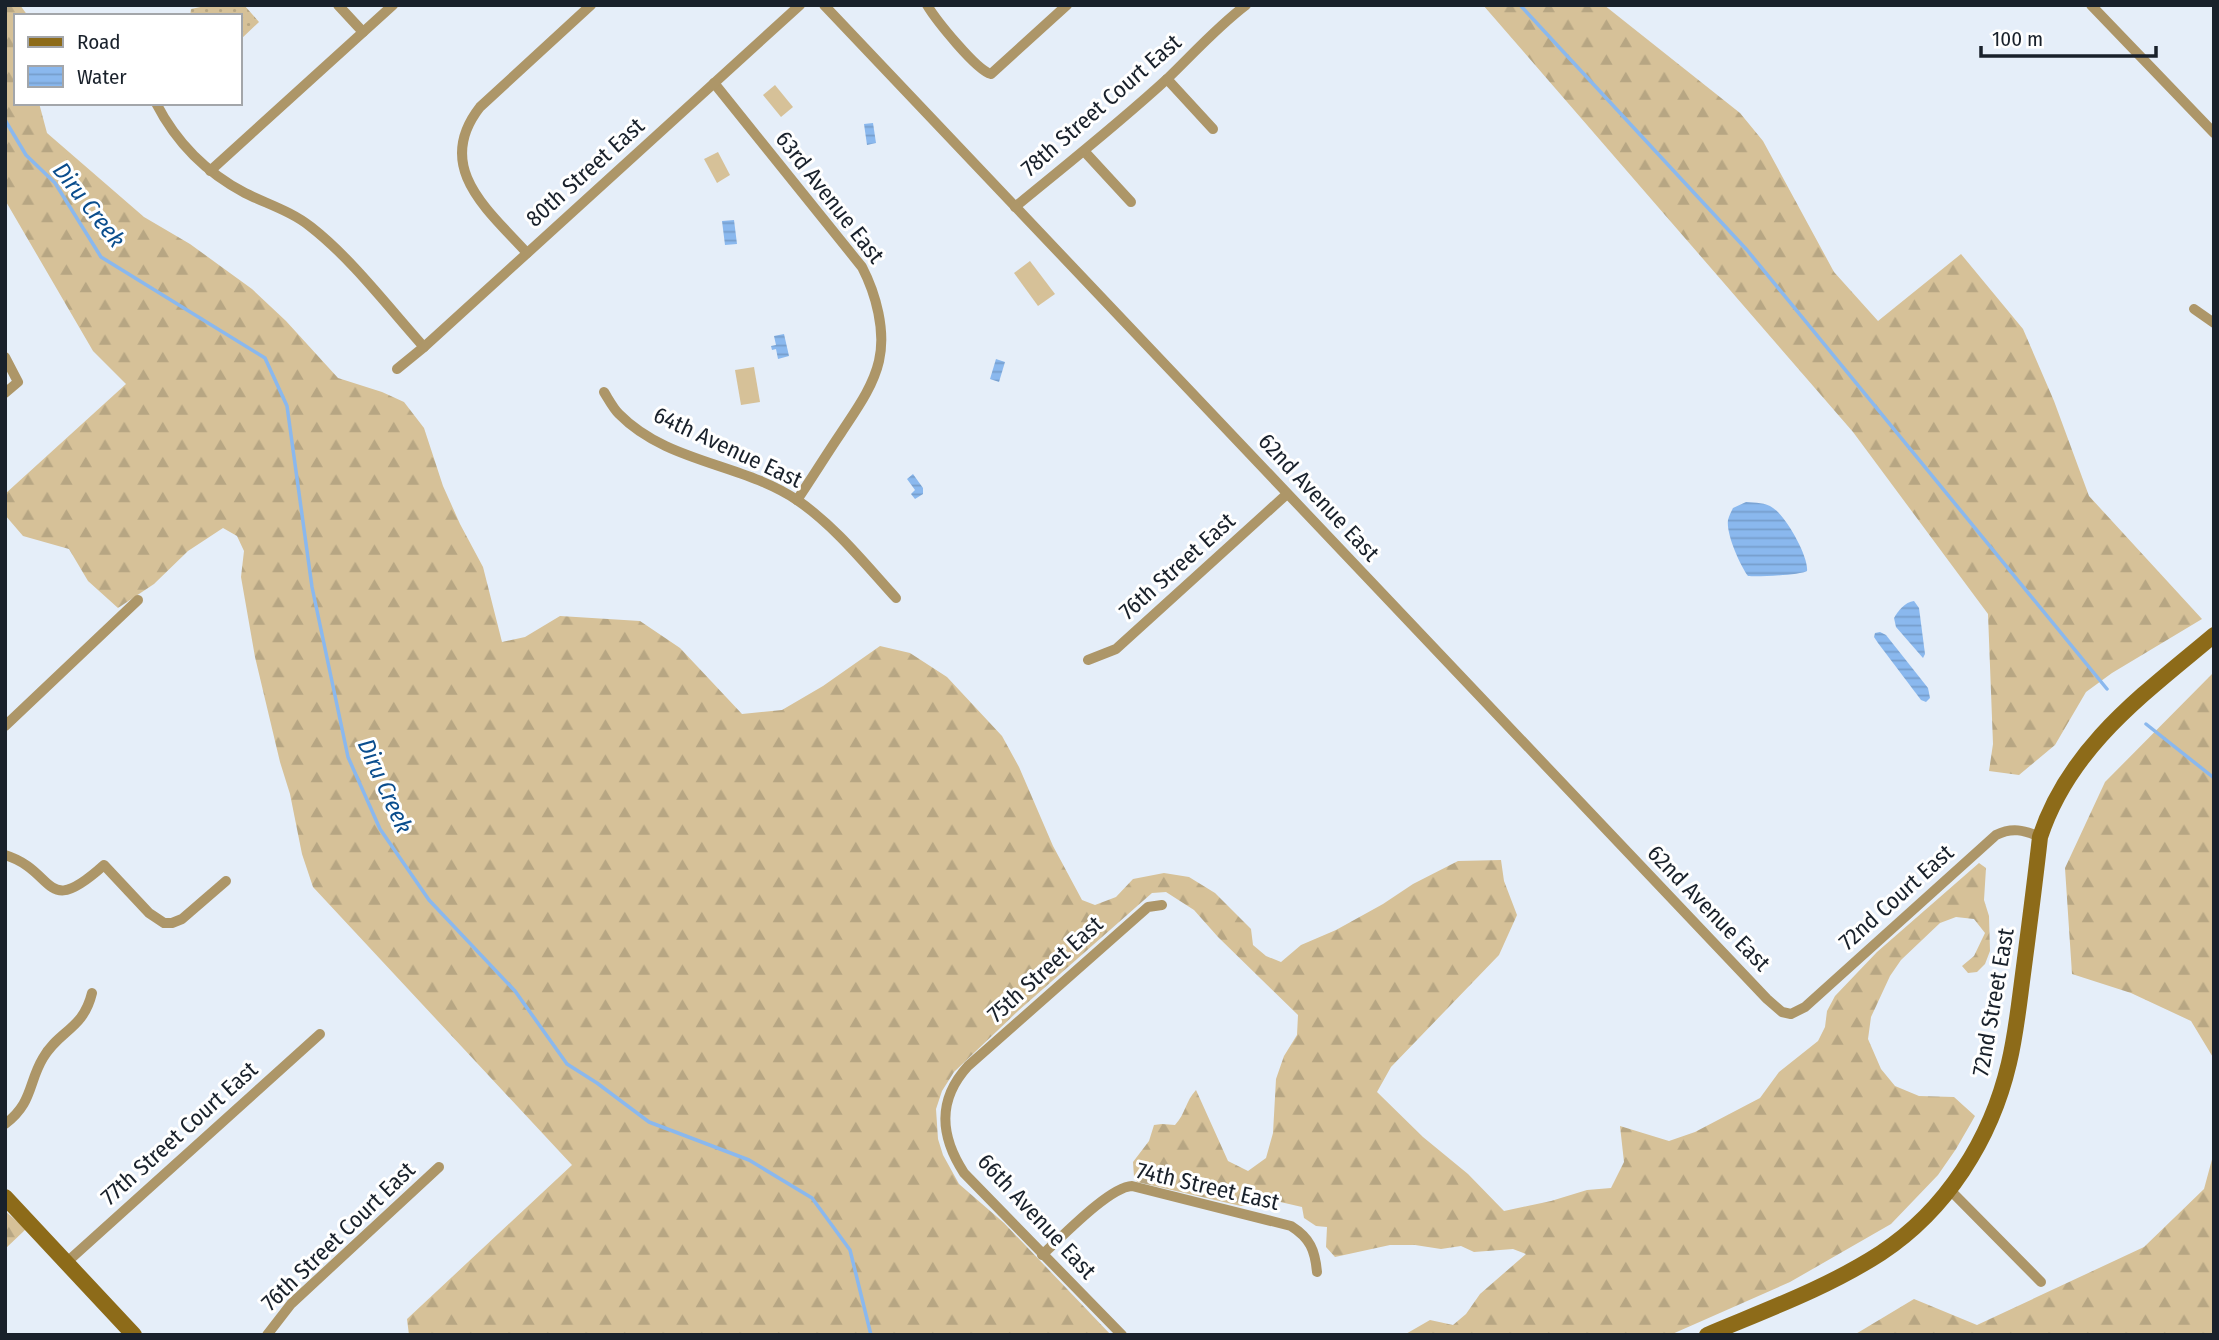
<svg xmlns="http://www.w3.org/2000/svg" width="2219" height="1340" font-family="'Fira Sans Condensed',sans-serif">
<style>
.green{fill:url(#green-dots)}
.forest{fill:url(#forest-firs)}
.pitch{fill:#d6c198}
.water{fill:url(#water-rules)}
.lines{fill:none;stroke-linecap:round;stroke-linejoin:round}
.stream{stroke:#8ab8ee;stroke-width:3.5}
.street{stroke:#ad9668;stroke-width:10}
.secondary{stroke:#8d6b19;stroke-width:16}
.labels{text-anchor:middle;dominant-baseline:central;stroke-width:6;stroke-linejoin:round;paint-order:stroke}
.street-label{font-size:23px;fill:#19212b;stroke:#fff}
.water-label{font-size:24px;font-style:italic;fill:#0a4d8d;stroke:#fff}
</style>
<defs>
<pattern id="green-dots" width="8" height="8" patternUnits="userSpaceOnUse" patternTransform="scale(1.75)"><rect width="8" height="8" fill="#d6c198"/><path d="M2 2h.1M6 6h.1" fill="none" stroke="#b7a683" stroke-width="1.8" stroke-linecap="round"/></pattern>
<pattern id="forest-firs" width="22" height="20" patternUnits="userSpaceOnUse" patternTransform="scale(1.75)"><rect width="22" height="20" fill="#d6c198"/><path d="M5 1l3.5 6h-7zM16 11l3.5 6h-7z" fill="#b7a683"/></pattern>
<pattern id="water-rules" width="6" height="5" patternUnits="userSpaceOnUse" patternTransform="scale(1.75)"><rect width="6" height="5" fill="#8ab8ee"/><path d="M0 2.5h6" fill="none" stroke="#769ecc"/></pattern>
</defs>
<rect width="100%" height="100%" fill="#e5eef9"/>
<!-- green -->
<polygon class="green" points="210,5 244,5 259,22 240,40 240,16 190,16 191,9"/>
<!-- forest -->
<g class="forest">
<path d="M 5,5 L 20,5 L 28,16 L 16,16 L 16,103 L 39,103 L 47,133 L 144,217 L 190,244 L 252,289 L 286,321 L 338,378 L 382,392 L 404,402 L 424,428 L 443,486 L 460,524 L 483,567 L 502,642 L 525,637 L 560,616 L 640,621 L 680,648 L 742,714 L 782,710 L 823,686 L 880,646 L 910,653 L 947,677 L 1002,736 L 1019,767 L 1053,846 L 1082,900 L 1095,905 L 1116,897 L 1133,879 L 1164,873 L 1189,877 L 1215,893 L 1251,929 L 1253,945 L 1266,956 L 1281,962 L 1301,945 L 1336,930 L 1383,904 L 1413,884 L 1458,861 L 1501,860 L 1504,881 L 1517,915 L 1499,955 L 1391,1067 L 1377,1092 L 1423,1137 L 1468,1174 L 1504,1211 L 1551,1201 L 1587,1190 L 1611,1188 L 1624,1162 L 1620,1126 L 1669,1141 L 1695,1132 L 1760,1098 L 1779,1072 L 1818,1041 L 1825,1027 L 1827,1011 L 1835,996 L 1877,952 L 1979,863 L 1986,868 L 1984,900 L 1989,916 L 1990,951 L 1985,964 L 1977,972 L 1968,973 L 1962,966 L 1974,956 L 1985,933 L 1974,919 L 1956,917 L 1940,923 L 1901,960 L 1890,976 L 1871,1017 L 1868,1039 L 1881,1069 L 1895,1086 L 1919,1096 L 1954,1097 L 1975,1116 L 1956,1149 L 1938,1175 L 1891,1224 L 1790,1282 L 1670,1335 L 1404,1335 L 1430,1320 L 1453,1325 L 1466,1314 L 1480,1294 L 1526,1254 L 1513,1249 L 1474,1252 L 1461,1246 L 1441,1249 L 1415,1245 L 1390,1245 L 1335,1257 L 1326,1247 L 1327,1227 L 1316,1226 L 1304,1218 L 1302,1207 L 1276,1201 L 1259,1205 L 1241,1206 L 1137,1182 L 1134,1177 L 1133,1162 L 1149,1141 L 1154,1125 L 1162,1124 L 1175,1125 C 1186,1113 1185,1102 1196,1090 L 1228,1161 L 1248,1171 L 1266,1158 L 1273,1133 L 1276,1079 L 1284,1056 L 1297,1035 L 1298,1015 L 1218,937 L 1194,910 L 1166,892 L 1152,893 L 1018,1011 L 954,1072 L 942,1091 L 936,1109 L 938,1139 L 943,1155 L 959,1184 L 1004,1223 L 1111,1335 L 409,1335 L 407,1319 L 572,1165 L 313,887 L 302,854 L 290,794 L 280,762 L 255,657 L 241,577 L 244,551 L 237,536 L 223,528 L 188,551 L 154,584 L 118,608 L 88,581 L 69,549 L 23,536 L 5,515 L 5,494 L 126,384 L 93,351 L 5,200 Z"/>
<polygon points="1483,5 1604,5 1740,113 1763,141 1834,272 1878,321 1961,254 2023,329 2054,401 2089,496 2202,619 2112,673 2086,692 2055,745 2019,775 1989,771 1993,744 1988,614 1853,432"/>
<polygon points="2214,672 2214,1059 2191,1021 2131,993 2072,974 2065,868 2105,782"/>
<polygon points="2214,1152 2214,1335 1854,1335 1914,1299 1977,1325 2144,1247 2204,1189"/>
<polygon points="5,1211 26,1229 5,1249"/>
</g>
<!-- pitch -->
<g class="pitch">
<polygon points="775,85 793,107 781,117 763,95"/>
<polygon points="718,152 730,175 717,183 704,159"/>
<polygon points="1030,261 1055,294 1038,306 1014,273"/>
<polygon points="754,367 760,402 741,405 735,370"/>
</g>
<!-- water -->
<g class="water">
<polygon points="873,123 876,143 867,145 864,124"/>
<polygon points="734,220 737,244 725,245 722,221"/>
<polygon points="784,334 789,356 778,359 776,349 772,350 771,346 776,345 774,336"/>
<polygon points="996,359 1005,362 999,382 990,379"/>
<polygon points="913,474 923,488 923,494 915,499 911,494 915,490 907,479"/>
<path d="M 1746,502 C 1756,503 1765,502 1773,508 C 1786,516 1809,557 1807,571 C 1801,575 1758,577 1748,576 C 1740,565 1726,534 1728,520 C 1729,516 1731,512 1733,508 Z"/>
<path d="M 1914,601 L 1919,608 L 1925,654 L 1923,658 L 1896,627 L 1894,618 C 1898,611 1905,602 1914,601 Z"/>
<polygon points="1880,632 1886,635 1928,688 1930,698 1926,702 1921,700 1878,643 1874,637 1875,633"/>
</g>
<g class="lines">
<!-- stream -->
<g class="stream">
<polyline points="1520,5 1747,250 2107,689"/>
<polyline points="5,120 26,155 55,183 101,257 265,358 287,406 312,587 348,757 380,829 429,900 515,991 567,1064 597,1083 649,1122 749,1160 812,1198 850,1250 871,1335"/>
<polyline points="2146,724 2214,778"/>
</g>
<!-- street -->
<g class="street">
<polyline points="338,5 363,32"/>
<path d="M 824,5 L 1767,999 L 1782,1012 L 1791,1014 L 1805,1007 L 1996,835 C 2012,827 2024,830 2040,837"/>
<path d="M 927,5 C 936,20 976,70 991,74 L 1067,5"/>
<polyline points="2091,5 2214,133"/>
<polyline points="1167,79 1213,129"/>
<path d="M 714,83 L 862,267 C 876,294 886,331 879,361 C 873,387 856,410 841,433 C 826,455 812,478 797,500"/>
<path d="M 156,103 C 176,142 205,172 245,193 C 267,204 291,211 311,227 C 352,259 389,308 424,347"/>
<polyline points="1084,151 1131,202"/>
<polyline points="210,171 393,5"/>
<path d="M 1015,207 C 1066,165 1118,124 1167,79 C 1193,54 1217,27 1246,5"/>
<path d="M 527,253 C 488,210 433,167 480,107 L 591,5"/>
<polyline points="2194,309 2214,323"/>
<polyline points="5,357 18,382 5,393"/>
<polyline points="397,369 424,347 800,5"/>
<path d="M 604,392 C 609,400 613,408 619,414 C 667,463 742,463 797,500 C 835,526 865,564 896,598"/>
<polyline points="1088,660 1116,649 1287,494"/>
<polyline points="5,726 138,600"/>
<path d="M 5,855 C 57,871 43,920 104,865 L 149,913 L 164,923 L 172,923 L 182,919 L 226,881"/>
<path d="M 5,1124 C 33,1103 28,1083 43,1058 C 59,1030 83,1030 92,993"/>
<polyline points="1950,1190 2041,1282"/>
<path d="M 1042,1255 C 1061,1238 1109,1187 1132,1186 L 1291,1226 C 1310,1238 1315,1250 1317,1272"/>
<polyline points="67,1262 320,1034"/>
<polyline points="267,1335 291,1304 439,1167"/>
<path d="M 1122,1335 L 964,1173 C 940,1136 937,1100 968,1066 L 1148,907 L 1162,905"/>
</g>
<!-- secondary -->
<g class="secondary">
<polyline points="5,1197 134,1335"/>
<path d="M 1707,1335 C 1766,1310 1827,1288 1881,1253 C 1946,1210 1991,1140 2009,1063 C 2016,1034 2019,1004 2023,974 C 2029,928 2035,882 2040,837 C 2070,746 2144,694 2214,635"/>
</g>
</g>
<g class="labels">
<!-- street labels -->
<g class="street-label">
<text transform="translate(1101 105) rotate(-41)">78th Street Court East</text>
<text transform="translate(585 172) rotate(-42)">80th Street East</text>
<text transform="translate(830 197) rotate(52)">63rd Avenue East</text>
<text transform="translate(728 447) rotate(25)">64th Avenue East</text>
<text transform="translate(1319 497) rotate(47)">62nd Avenue East</text>
<text transform="translate(1177 566) rotate(-42)">76th Street East</text>
<text transform="translate(1896 897) rotate(-42)">72nd Court East</text>
<text transform="translate(1709 908) rotate(46)">62nd Avenue East</text>
<text transform="translate(1045 969) rotate(-42)">75th Street East</text>
<text transform="translate(1993 1002) rotate(-80)">72nd Street East</text>
<text transform="translate(179 1133) rotate(-42)">77th Street Court East</text>
<text transform="translate(1208 1186) rotate(13)">74th Street East</text>
<text transform="translate(1037 1216) rotate(47)">66th Avenue East</text>
<text transform="translate(338 1236) rotate(-44)">76th Street Court East</text>
</g>
<!-- water labels -->
<g class="water-label">
<text transform="translate(89 205) rotate(52)">Diru Creek</text>
<text transform="translate(385 786) rotate(66)">Diru Creek</text>
</g>
</g>
<!-- border -->
<rect width="2219" height="1340" fill="none" stroke="#19212b" stroke-width="14"/>
<!-- legend -->
<rect x="14" y="14" width="228" height="91" fill="#ffffff" stroke="#a3a6aa" stroke-width="2"/>
<rect x="28" y="37" width="35" height="10" fill="#8d6b19" stroke="#a3a6aa" stroke-width="2"/>
<text x="77" y="49" font-size="21" fill="#19212b">Road</text>
<rect x="28" y="66" width="35" height="21" fill="url(#water-rules)" stroke="#a3a6aa" stroke-width="2"/>
<text x="77" y="84" font-size="21" fill="#19212b">Water</text>
<!-- scale -->
<path d="M1981 46v10h175v-10" fill="none" stroke="#19212b" stroke-width="3.5"/>
<text x="1992" y="46" font-size="21" fill="#19212b" stroke="#ffffff" stroke-width="5" paint-order="stroke">100 m</text>
</svg>
